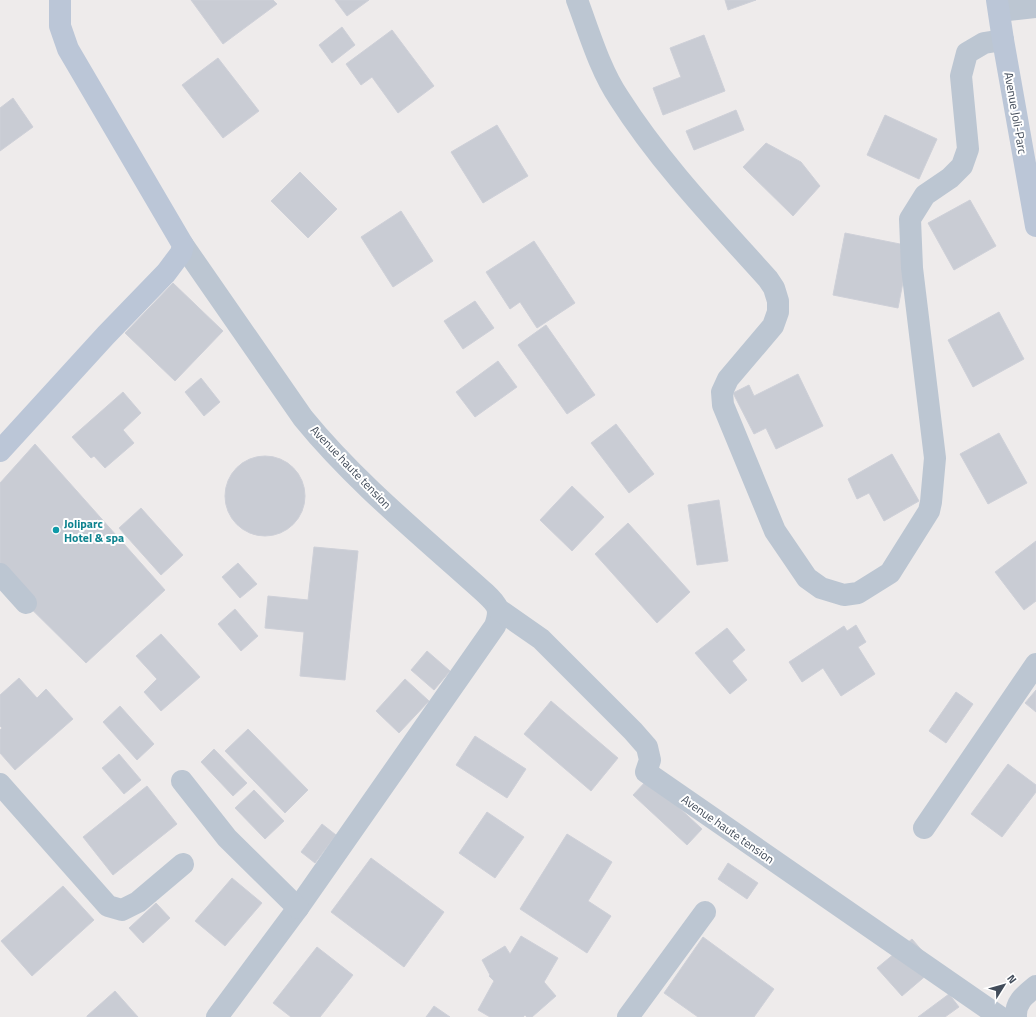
<svg xmlns="http://www.w3.org/2000/svg" width="1036" height="1017" font-family="'Titillium Web',sans-serif">
<style>
.building{fill:#c9ccd4;stroke:#ced0d8}
.lines{fill:none;stroke-linecap:round;stroke-linejoin:round}
.street{stroke:#bcc6d2;stroke-width:22}
.secondary{stroke:#bbc6d7;stroke-width:22}
.culture-dot{fill:#0f9aa8;stroke:#fff;stroke-width:1.5}
.labels{text-anchor:middle;dominant-baseline:central;stroke-width:4;stroke-linejoin:round;paint-order:stroke}
.street-label{font-size:12px;fill:#424c5a;stroke:#fff}
.culture-label{font-size:12px;font-weight:bold;fill:#0d838f;stroke:#fff;text-anchor:start}
</style>
<rect width="100%" height="100%" fill="#eeebeb"/>
<!-- building -->
<g class="building">
<polygon points="191,0 273,0 277,4 223,44"/>
<polygon points="335,0 369,0 347,16"/>
<polygon points="725,0 756,0 728,10"/>
<polygon points="342,27 355,45 332,63 319,45"/>
<polygon points="392,30 434,86 398,113 372,77 361,85 346,64"/>
<polygon points="704,35 725,91 663,115 653,88 681,77 670,48"/>
<polygon points="218,58 259,111 223,138 182,85"/>
<polygon points="13,98 33,127 0,151 0,108"/>
<polygon points="736,110 744,130 694,150 686,131"/>
<polygon points="885,115 937,139 919,179 867,155"/>
<polygon points="497,125 528,176 483,203 451,152"/>
<polygon points="766,143 801,162 820,186 793,216 743,167"/>
<polygon points="300,172 337,209 308,238 271,201"/>
<polygon points="970,200 996,246 954,270 928,223"/>
<polygon points="401,211 433,261 393,287 361,237"/>
<polygon points="845,233 910,246 898,308 833,295"/>
<polygon points="534,241 575,303 537,328 520,302 510,309 486,272"/>
<polygon points="173,283 223,331 175,381 125,333"/>
<polygon points="475,301 494,328 463,349 444,321"/>
<polygon points="999,312 1024,359 973,387 948,340"/>
<polygon points="546,325 595,395 567,414 518,345"/>
<polygon points="498,361 517,387 475,417 456,392"/>
<polygon points="798,374 823,426 776,449 766,428 754,434 733,393 749,385 754,396"/>
<polygon points="201,378 220,402 204,416 185,392"/>
<polygon points="123,392 141,413 123,430 134,443 105,468 94,456 91,458 72,437"/>
<polygon points="616,424 654,474 629,493 591,443"/>
<polygon points="999,433 1027,483 988,504 960,454"/>
<polygon points="35,444 165,590 86,663 0,578 0,483"/>
<polygon points="892,454 919,501 884,521 869,493 857,499 848,479"/>
<circle cx="265" cy="496" r="40"/>
<polygon points="572,486 604,517 572,551 540,520"/>
<polygon points="719,500 728,561 697,565 688,505"/>
<polygon points="141,508 183,555 161,575 119,528"/>
<polygon points="628,523 690,592 657,623 595,554"/>
<polygon points="1036,541 1036,601 1024,610 995,572"/>
<polygon points="314,547 358,551 345,680 300,676 304,632 265,628 268,596 308,600"/>
<polygon points="238,563 257,584 240,598 222,577"/>
<polygon points="235,609 258,636 241,651 218,624"/>
<polygon points="856,625 866,642 858,647 875,674 841,696 823,668 802,682 789,662 844,626 847,631"/>
<polygon points="727,628 745,650 732,661 747,680 730,694 695,653"/>
<polygon points="161,634 200,677 161,711 144,692 157,679 136,656"/>
<polygon points="427,651 450,671 434,690 411,670"/>
<polygon points="19,678 37,698 46,689 73,719 15,770 0,753 0,730 2,728 0,726 0,695"/>
<polygon points="405,679 429,701 399,733 376,711"/>
<polygon points="1036,690 1036,712 1025,703"/>
<polygon points="956,692 973,704 946,743 929,731"/>
<polygon points="551,701 618,758 591,791 524,734"/>
<polygon points="120,706 154,744 137,760 103,722"/>
<polygon points="248,729 308,790 285,813 225,751"/>
<polygon points="475,736 526,769 507,798 456,765"/>
<polygon points="214,749 247,783 233,796 201,762"/>
<polygon points="119,754 141,780 124,794 102,768"/>
<polygon points="1008,764 1036,785 1036,792 1002,837 971,814"/>
<polygon points="648,779 702,829 687,845 633,795"/>
<polygon points="147,786 177,824 113,875 83,837"/>
<polygon points="254,790 284,821 265,839 235,808"/>
<polygon points="487,812 524,837 495,878 459,853"/>
<polygon points="322,824 336,835 315,863 301,852"/>
<polygon points="567,834 612,862 588,901 611,916 587,953 520,909"/>
<polygon points="371,858 444,912 404,967 331,912"/>
<polygon points="728,863 758,883 747,899 718,879"/>
<polygon points="232,878 262,903 225,946 195,921"/>
<polygon points="63,886 94,920 32,976 1,941"/>
<polygon points="156,903 170,918 143,943 129,928"/>
<polygon points="521,936 558,958 544,982 556,996 532,1017 527,1017 525,1015 523,1017 490,1017 478,1010 494,981 489,976 490,975 482,960 505,946 510,954"/>
<polygon points="703,937 774,989 754,1017 698,1017 664,993"/>
<polygon points="912,939 936,967 902,996 877,968"/>
<polygon points="317,947 353,975 320,1017 291,1017 273,1003"/>
<polygon points="115,991 138,1017 87,1017 87,1016"/>
<polygon points="949,994 959,1007 945,1017 918,1017"/>
<polygon points="434,1006 450,1017 426,1017"/>
</g>
<g class="lines">
<!-- street -->
<g class="street">
<path d="M 577,0 C 589,32 600,70 619,98 C 661,164 716,221 768,279 L 774,288 L 778,301 L 778,312 L 773,326 L 728,379 L 722,392 L 723,405 L 775,531 L 807,578 L 821,588 L 844,595 L 858,593 L 890,573 L 929,511 L 931,502 L 935,458 L 912,268 L 910,219 L 925,195 L 950,178 L 962,166 L 968,149 L 961,76 L 967,53 L 984,43 L 1003,40"/>
<polyline points="999,11 1036,7"/>
<path d="M 183,245 L 303,418 C 356,483 423,537 485,593 C 498,605 501,609 495,626 L 298,908 L 217,1017"/>
<polyline points="0,574 26,603"/>
<polyline points="498,609 541,639 633,731 647,747 650,760 646,772 1000,1017"/>
<polyline points="182,781 227,838 298,908"/>
<polyline points="0,784 108,906 122,910 138,902 183,864"/>
<polyline points="924,828 1036,664"/>
<polyline points="628,1017 705,912"/>
<path d="M 1016,1017 C 1015,1002 1025,995 1036,986"/>
</g>
<!-- secondary -->
<g class="secondary">
<polyline points="997,0 1003,40 1036,226"/>
<polyline points="0,451 106,335 166,273 181,253 183,245 68,49 60,26 60,0"/>
</g>
</g>
<!-- markers -->
<circle class="culture-dot" cx="56" cy="530" r="4"/>
<g class="labels">
<!-- street labels -->
<g class="street-label">
<text transform="translate(1016 113) rotate(80)">Avenue Joli-Parc</text>
<text transform="translate(351 467) rotate(46)">Avenue haute tension</text>
<text transform="translate(728 829) rotate(35)">Avenue haute tension</text>
</g>
<!-- culture labels -->
<g class="culture-label">
<text x="64" y="523">Joliparc<tspan x="64" dy="14">Hotel &amp; spa</tspan></text>
</g>
</g>
<!-- north arrow -->
<g transform="translate(1004 985) rotate(53)" stroke="#ffffff" stroke-width="3" paint-order="stroke">
<path d="M0-3L7 15L0 10L-7 15Z" fill="#424c5a"/>
<text y="-6" font-size="11" font-weight="bold" text-anchor="middle" fill="#424c5a">N</text>
</g>
</svg>
